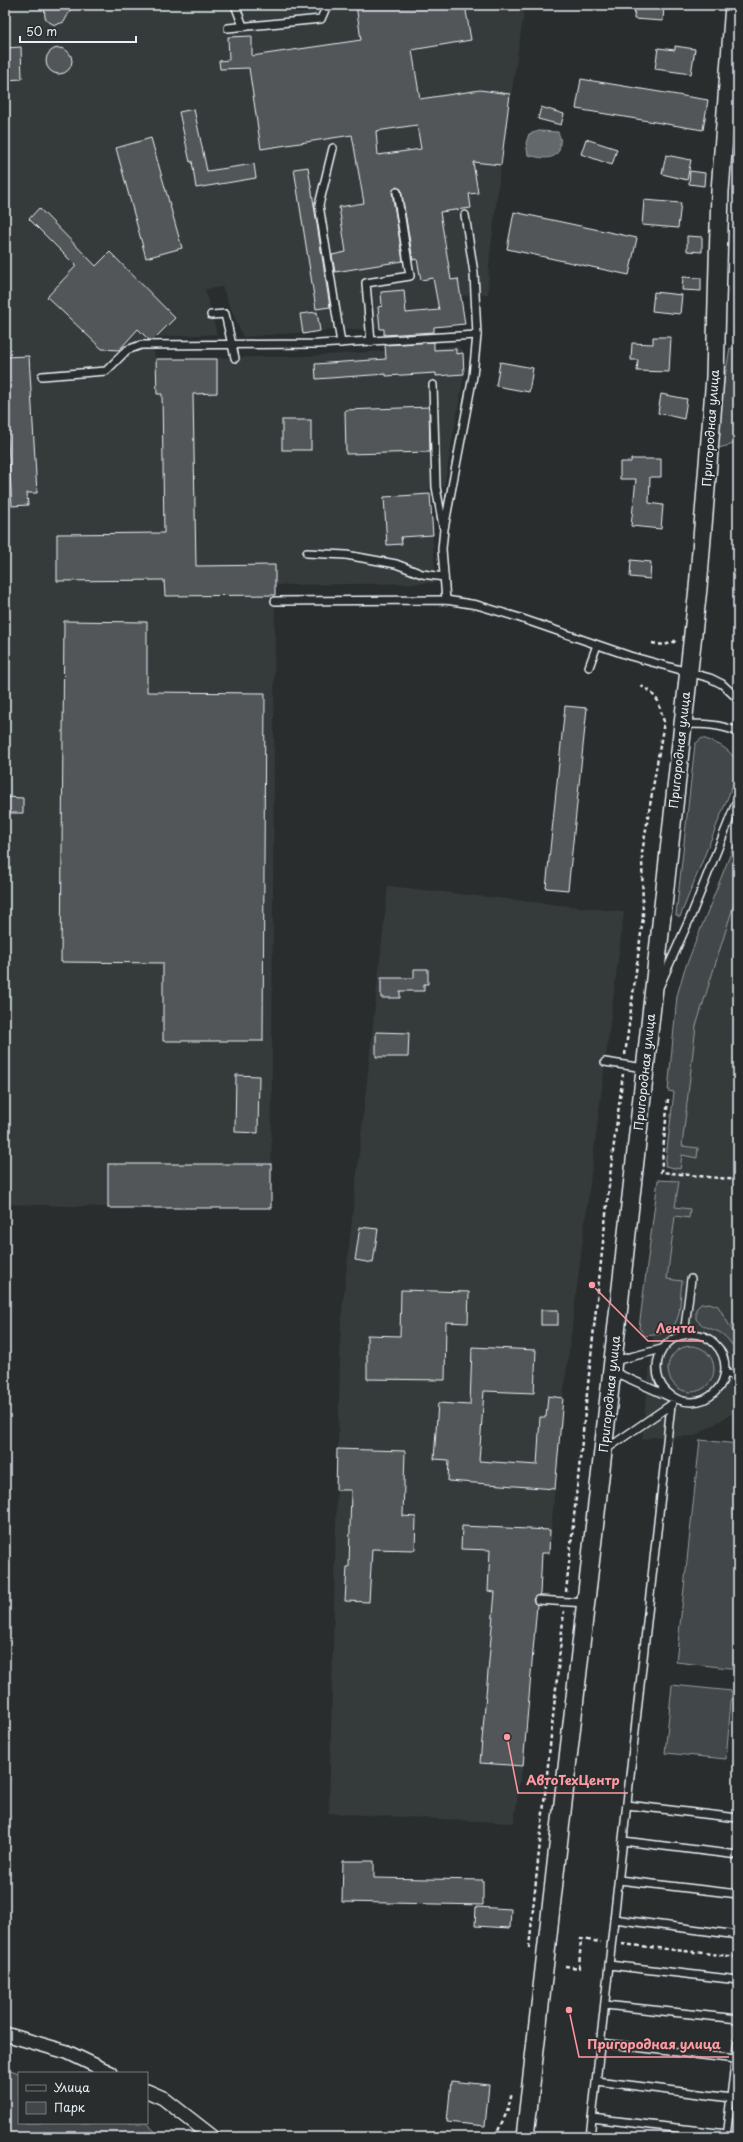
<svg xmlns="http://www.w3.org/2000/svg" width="743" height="2142" font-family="'Playpen Sans',sans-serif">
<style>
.built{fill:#363a3b}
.green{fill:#424648;stroke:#959ca0}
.water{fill:#63686b;stroke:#989fa3}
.building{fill:#535759;stroke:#e8f1f8;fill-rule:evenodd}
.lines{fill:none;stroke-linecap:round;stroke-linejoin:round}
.service-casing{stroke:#e8f1f8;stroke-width:10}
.minor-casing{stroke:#e8f1f8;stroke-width:16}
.tertiary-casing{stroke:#e8f1f8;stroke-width:20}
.path{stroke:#e8f1f8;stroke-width:2.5;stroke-dasharray:4 3;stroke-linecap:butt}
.service{stroke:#2a2d2e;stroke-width:7}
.minor{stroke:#2a2d2e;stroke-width:13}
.tertiary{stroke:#2a2d2e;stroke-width:17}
.labels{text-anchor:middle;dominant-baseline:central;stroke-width:3.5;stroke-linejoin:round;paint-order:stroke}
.street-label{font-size:12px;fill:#e8f1f8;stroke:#2a2d2e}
.leader{fill:none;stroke:#ff9aa2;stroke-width:1.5}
.callout-dot{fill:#ff9aa2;stroke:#2a2d2e;stroke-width:1.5}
.callout-label{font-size:13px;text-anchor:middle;font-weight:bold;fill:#ff9aa2;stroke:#2a2d2e;stroke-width:3.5;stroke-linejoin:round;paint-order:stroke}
</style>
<rect width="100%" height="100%" fill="#2a2d2e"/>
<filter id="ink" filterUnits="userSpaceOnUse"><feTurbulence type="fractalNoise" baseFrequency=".025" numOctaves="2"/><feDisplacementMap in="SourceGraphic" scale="8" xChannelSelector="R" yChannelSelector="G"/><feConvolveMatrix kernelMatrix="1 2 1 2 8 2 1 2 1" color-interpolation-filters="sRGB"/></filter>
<g filter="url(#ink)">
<!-- built -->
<g class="built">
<polygon points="5,5 525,5 501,162 489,264 488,294 461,296 465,324 320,331 243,337 222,287 205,289 217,334 156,337 151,342 156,359 311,356 457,346 463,351 464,374 444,487 429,489 436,583 275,585 271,1208 108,1207 5,1204"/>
<polygon points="738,831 738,1410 695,1436 652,1437 642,1440 691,980"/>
<polygon points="388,886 624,912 563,1398 549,1553 542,1553 523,1766 519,1783 514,1823 329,1813 341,1321"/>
</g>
<!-- green -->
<g class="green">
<path d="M 730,348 L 738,350 L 738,441 C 731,447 723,445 715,450 L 724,382 Z"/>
<path d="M 702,738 C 713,741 732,749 735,761 C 736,765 735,772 736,777 L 680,917 L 676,915 L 695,744 Z"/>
<polygon points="738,835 738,891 696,1026 682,1146 698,1148 697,1158 682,1155 680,1169 665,1166 674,1092 668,1091 677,996 684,971"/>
<path d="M 658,1180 L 679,1181 L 675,1207 L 690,1209 L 689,1218 L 675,1216 L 667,1279 L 682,1281 C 678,1314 685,1333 645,1336 L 639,1328 Z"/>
<path d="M 709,1303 L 718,1306 L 738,1340 L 738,1355 C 733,1346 728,1337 719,1332 C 710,1328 702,1327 696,1319 L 696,1309 L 701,1304 Z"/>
<circle cx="691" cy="1369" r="23"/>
<polygon points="700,1440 738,1444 738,1669 676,1662"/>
<polygon points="672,1685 732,1691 726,1759 665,1753"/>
<polygon points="5,2068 19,2073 19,2123 146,2123 161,2137 5,2137"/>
</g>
<!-- water -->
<path class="water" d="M 539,131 L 558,132 C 560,137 561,139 560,144 C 559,163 540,158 528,155 L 526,143 L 529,134 Z"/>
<!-- building -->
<g class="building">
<polygon points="44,5 73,5 64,22 55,25 47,21 45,17"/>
<path d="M 356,5 L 465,5 L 471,40 L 412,50 L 420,99 L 480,90 L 510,94 L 501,165 L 473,162 L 478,193 L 469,194 L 471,208 L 440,212 L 451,280 L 458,279 L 465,324 L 434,327 L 434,332 L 384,335 L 384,329 L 380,329 L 378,307 L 382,306 L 381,292 L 404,290 L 406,313 L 439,310 L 433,278 L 421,280 L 417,259 L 413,260 L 401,189 L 396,187 L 392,192 L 403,261 L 335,272 L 332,255 L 346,252 L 339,207 L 364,203 L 352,135 L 261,149 L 249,68 L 220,69 L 219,61 L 229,60 L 228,37 L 252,36 L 252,56 L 361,40 ZM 417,125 L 421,149 L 378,155 L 376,131 Z"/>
<polygon points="635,5 664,5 663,21 634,19"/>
<polygon points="675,46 695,49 691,74 655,69 658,48 675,50"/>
<polygon points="21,47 22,79 6,80 5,48"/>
<circle cx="59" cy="61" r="13"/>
<polygon points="581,79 708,100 703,130 576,109"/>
<polygon points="541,107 564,114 561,125 538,119"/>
<polygon points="194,109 207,171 254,164 256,178 196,188 192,161 190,162 179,112"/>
<polygon points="151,138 182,248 146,258 116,148"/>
<polygon points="586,139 617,149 612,165 581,154"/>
<polygon points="666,155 691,160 687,180 662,174"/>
<polygon points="308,167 330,307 316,309 294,169"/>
<polygon points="690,171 705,173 704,186 689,184"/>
<polygon points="644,200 681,203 678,228 642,225"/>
<polygon points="39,208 96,266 110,252 175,318 153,340 149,340 138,329 119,350 102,349 47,297 76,266 29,219"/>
<polygon points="514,212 637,238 629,275 507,249"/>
<polygon points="687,236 702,237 702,252 687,251"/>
<polygon points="683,277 701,278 701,291 682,290"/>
<polygon points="654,292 682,295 680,314 652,311"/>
<polygon points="317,312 320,331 303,334 300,314"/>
<polygon points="653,337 671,337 669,372 637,371 638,360 631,360 632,343 653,344"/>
<polygon points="434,342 434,350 456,349 456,354 463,353 464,374 436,376 436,373 386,376 386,374 316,379 315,364 386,359 385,345"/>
<polygon points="29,356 37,493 27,493 28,505 12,506 5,394 5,357"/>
<polygon points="156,359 217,359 217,393 193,394 196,566 275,565 275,595 165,596 164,580 57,581 57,534 164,533 162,394 157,394"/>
<polygon points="500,362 533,368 529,392 496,386"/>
<polygon points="661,394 687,399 684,419 658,413"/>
<polygon points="429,407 430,452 346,454 345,410"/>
<rect x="282" y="420" width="29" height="30"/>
<polygon points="631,459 661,459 661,477 650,477 649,503 663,505 661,529 631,526 636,479 620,479 620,462 631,462"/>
<polygon points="430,494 433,535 401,537 402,544 387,545 384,497"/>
<polygon points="631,560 651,562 650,579 630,577"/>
<polygon points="64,621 147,622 147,692 265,693 263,1041 163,1041 163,963 61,962"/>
<polygon points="565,706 587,708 568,890 546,888"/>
<polygon points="5,797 23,798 23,813 5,813"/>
<polygon points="414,969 428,969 428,984 424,984 424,991 400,991 400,998 381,998 381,978 414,978"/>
<polygon points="376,1032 409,1033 408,1057 376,1057"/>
<polygon points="236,1075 259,1076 258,1133 235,1132"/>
<rect x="108" y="1164" width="163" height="44"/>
<polygon points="360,1227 378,1229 373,1263 355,1260"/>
<polygon points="401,1290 469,1292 468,1323 446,1322 445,1380 367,1379 367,1335 400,1336"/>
<rect x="541" y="1310" width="17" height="15"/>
<polygon points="472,1347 536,1350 534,1393 484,1391 479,1461 537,1465 540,1417 546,1417 548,1396 563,1398 555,1489 448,1481 449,1460 434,1459 438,1403 470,1405"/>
<polygon points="337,1449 405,1451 403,1516 416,1517 415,1550 372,1549 369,1602 345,1601 347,1567 349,1567 351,1490 336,1490"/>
<polygon points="462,1526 550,1530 549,1553 542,1553 540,1594 533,1599 537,1605 523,1766 480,1763 495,1592 488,1591 490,1550 461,1549"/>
<polygon points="343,1861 374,1861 374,1878 483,1880 483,1905 342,1902"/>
<polygon points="476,1907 511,1909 510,1928 475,1926"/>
<polygon points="451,2081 489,2085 485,2126 447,2122"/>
</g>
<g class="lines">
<!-- service casing -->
<g class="service-casing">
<g id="service">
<polyline points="235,5 243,26"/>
<polyline points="228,28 321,19 327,5"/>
<polyline points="333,148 319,205 341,343"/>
<polyline points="211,315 225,314 235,358"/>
<polyline points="371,342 366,283 410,276 397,192"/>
<polyline points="42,376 106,371 127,350 141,345 318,344 477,335"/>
<polyline points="433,385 436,487 443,526"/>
<polyline points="307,553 346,555 396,564 422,574 444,577"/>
<polyline points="446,600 442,549 444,529 473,376 477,335 474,273 465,215"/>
<polyline points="275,601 446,600 477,605 517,617 630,656 710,678 722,684 738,699"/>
<polyline points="589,667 597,645"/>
<path d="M 683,724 C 703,724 720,724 738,732"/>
<polyline points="660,985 691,916 738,798"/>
<polyline points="605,1062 644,1068"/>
<circle cx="691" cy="1368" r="34"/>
<polyline points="684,1335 691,1279"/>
<polyline points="614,1361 662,1349"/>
<polyline points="612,1371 670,1397"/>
<polyline points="726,1374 738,1375"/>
<polyline points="605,1450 672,1404"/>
<polyline points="538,1600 586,1603"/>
<polyline points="627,1805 738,1818"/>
<polyline points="623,1841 738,1855"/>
<polyline points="619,1880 738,1894"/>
<polyline points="614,1919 738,1935"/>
<polyline points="609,1965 738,1980"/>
<polyline points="605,2005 738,2019"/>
<polyline points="601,2043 736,2059"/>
<polyline points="597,2081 731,2098"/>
<polyline points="592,2118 726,2134"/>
<polyline points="590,2137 671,1405"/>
<polyline points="726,2137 738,2040"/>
</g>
</g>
<!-- minor casing -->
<g class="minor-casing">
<g id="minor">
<polyline points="5,2034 67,2052 111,2073"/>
<polyline points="147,2091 163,2098 213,2137"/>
</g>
</g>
<!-- tertiary casing -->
<g class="tertiary-casing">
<polyline id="tertiary" points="525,2137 603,1451 698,588 715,377 720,191 734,5"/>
</g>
<!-- path -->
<g class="path">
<polyline points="652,643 664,645 674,642 676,639"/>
<polyline points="625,1055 643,918 642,853 664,722 658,701 650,691 641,686"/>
<polyline points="668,1099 661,1172 738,1180"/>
<polyline points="566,1592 611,1167 623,1074"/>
<polyline points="622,1944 738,1957"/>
<polyline points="529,1948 564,1611"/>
<polyline points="565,1966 579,1968 581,1939 601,1942"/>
<polyline points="495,2137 507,2112 512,2092"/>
</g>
<!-- service -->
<use href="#service" class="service"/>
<!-- minor -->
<use href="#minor" class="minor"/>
<!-- tertiary -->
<use href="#tertiary" class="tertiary"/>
</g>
</g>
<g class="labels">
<!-- street labels -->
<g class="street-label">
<text transform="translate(710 428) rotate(-86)">Пригородная улица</text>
<text transform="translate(679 750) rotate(-84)">Пригородная улица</text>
<text transform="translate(644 1072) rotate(-84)">Пригородная улица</text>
<text transform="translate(609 1394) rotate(-84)">Пригородная улица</text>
</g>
</g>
<!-- callouts -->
<path class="leader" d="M592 1285L648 1341H704M507 1737L518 1793H628M569 2010L579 2057H729"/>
<g class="callout-dot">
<circle cx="592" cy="1285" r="4"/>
<circle cx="507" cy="1737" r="4"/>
<circle cx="569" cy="2010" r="4"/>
</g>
<g class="callout-label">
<text x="676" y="1333">Лента</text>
<text x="573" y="1785">АвтоТехЦентр</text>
<text x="654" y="2049">Пригородная улица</text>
</g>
<!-- margin -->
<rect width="743" height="2142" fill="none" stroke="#2a2d2e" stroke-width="20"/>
<rect x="10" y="10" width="723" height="2122" fill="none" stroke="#e8f1f8" stroke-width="1.5" filter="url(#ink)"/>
<!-- legend -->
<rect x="18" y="2072" width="130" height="52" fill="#2a2d2e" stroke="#767b7f"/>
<rect x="26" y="2085" width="20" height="6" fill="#2a2d2e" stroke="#767b7f"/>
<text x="54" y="2092" font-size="12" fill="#e8f1f8">Улица</text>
<rect x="26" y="2102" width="20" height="12" fill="#424648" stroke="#767b7f"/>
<text x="54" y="2112" font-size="12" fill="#e8f1f8">Парк</text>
<!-- scale -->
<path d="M20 36v6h116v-6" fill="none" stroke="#e8f1f8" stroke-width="2"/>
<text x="26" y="36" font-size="12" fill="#e8f1f8" stroke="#2a2d2e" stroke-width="3" paint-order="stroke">50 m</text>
</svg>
